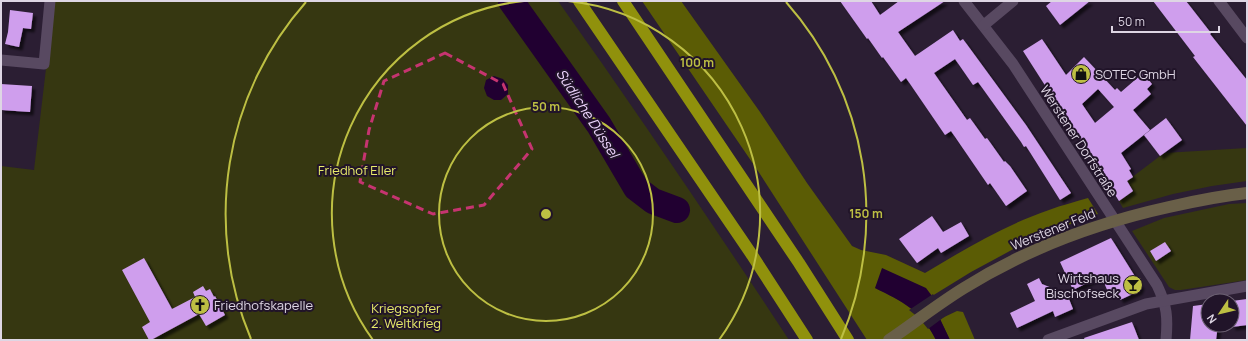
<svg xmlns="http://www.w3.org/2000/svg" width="1248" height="341" font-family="Manrope,sans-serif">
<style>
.green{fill:#363711}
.forest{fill:#5b5c05}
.water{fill:#210031}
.pier{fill:#2b1e33}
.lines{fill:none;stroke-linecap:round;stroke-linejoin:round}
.river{stroke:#210031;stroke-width:26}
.building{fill:#cf9eed;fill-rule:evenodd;filter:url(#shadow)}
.street{stroke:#584961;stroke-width:11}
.secondary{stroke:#695f48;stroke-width:12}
.highway{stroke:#90910c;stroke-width:12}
.marked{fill:none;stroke:#c63470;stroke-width:3;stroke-dasharray:8 5;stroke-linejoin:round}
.ring{fill:none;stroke:#bdbf43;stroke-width:2}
.labels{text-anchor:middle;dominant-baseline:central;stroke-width:4;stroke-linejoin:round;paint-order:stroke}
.poi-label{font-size:13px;fill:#ded6e4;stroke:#211429;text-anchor:start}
.street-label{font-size:13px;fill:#ded6e4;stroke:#211429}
.park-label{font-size:13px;fill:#e9ec6a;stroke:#211429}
.water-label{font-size:14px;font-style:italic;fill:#eed5fe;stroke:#211429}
.centre{fill:#bdbf43;stroke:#211429;stroke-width:2}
.ring-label{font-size:12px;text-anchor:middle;font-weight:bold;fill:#bdbf43;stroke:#211429;stroke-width:4;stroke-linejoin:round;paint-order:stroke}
</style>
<defs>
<filter id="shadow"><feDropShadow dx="3.5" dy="3.5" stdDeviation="1" flood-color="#0009"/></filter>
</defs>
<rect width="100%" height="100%" fill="#2b1e33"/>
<!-- green -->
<g class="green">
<path d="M 54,1 L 508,1 L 598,132 L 628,185 L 637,196 L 678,216 L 679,209 L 646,191 L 516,1 L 558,1 C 637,112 714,226 789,340 L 1,340 L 1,166 L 34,170 Z"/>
<polygon points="1247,148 1247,181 1212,186 1173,194 1123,208 1119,201 1133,191 1127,181 1164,153"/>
<polygon points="1247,203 1247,280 1181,290 1175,290 1169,287 1132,231 1164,218 1229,204"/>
</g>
<!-- forest -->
<g class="forest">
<path d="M 642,1 L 681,1 L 760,112 L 807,183 L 852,246 L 861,250 L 886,255 L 925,273 C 965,249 1005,225 1049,210 C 1062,205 1075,202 1088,198 L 1098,214 L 1060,228 L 1021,245 L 971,272 L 932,296 L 875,288 C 902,301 922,311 936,340 L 867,340 L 758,171 Z"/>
<polygon points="957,311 963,312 975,340 950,340 940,319"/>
</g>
<!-- water -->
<g class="water">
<polygon points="494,76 503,79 508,85 508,94 501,100 494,100 487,96 484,88 486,80"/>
<path d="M 882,268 L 926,288 L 932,296 L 940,319 L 950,340 L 936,340 C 922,311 902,301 875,288 Z"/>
</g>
<!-- pier -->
<polygon class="pier" points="933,294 947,315 928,329 919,318 909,310"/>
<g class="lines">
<!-- river -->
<polyline class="river" points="511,1 599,125 636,188 653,201 677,210"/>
</g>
<!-- building -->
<g class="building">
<polygon points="840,1 871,1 880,15 899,1 945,1 898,32 915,56 953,30 960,41 963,39 1026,125 1071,193 1060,200 1026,146 1024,147 1021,142 978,82 973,85 955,59 934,73 967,120 970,118 985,139 987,138 1004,162 1005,161 1010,166 1027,191 1006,206 990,183 988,185 951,131 945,135 906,78 901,82 883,57 882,58 868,38 867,39"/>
<polygon points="1052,1 1090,1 1060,25 1046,6"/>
<polygon points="1153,1 1186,1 1211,33 1210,34 1247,80 1247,126 1193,57 1195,56"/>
<polygon points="10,10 33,13 31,29 23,28 19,47 5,44 8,32"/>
<path d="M 1042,39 L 1066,75 L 1084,57 L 1115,90 L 1117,88 L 1121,92 L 1143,73 L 1152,84 L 1147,89 L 1151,94 L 1133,110 L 1150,130 L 1121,153 L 1131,169 L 1129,170 L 1133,177 L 1127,181 L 1133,191 L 1119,201 L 1023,51 ZM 1098,89 L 1114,107 L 1095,123 L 1082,104 Z"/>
<polygon points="1,84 32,86 30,112 1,110"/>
<polygon points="1166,118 1182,140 1160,156 1144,135"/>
<polygon points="932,216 943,232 961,222 969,236 941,253 938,248 917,263 899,239"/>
<polygon points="1111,238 1141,286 1139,291 1120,300 1115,289 1108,292 1102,278 1098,280 1097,278 1073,290 1060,262"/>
<polygon points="1165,242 1171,251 1156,261 1150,251"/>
<polygon points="144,258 172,309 195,297 193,292 203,286 206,291 210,289 214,297 215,296 225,315 206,326 199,314 151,340 149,340 142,327 150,322 122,270"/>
<polygon points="1039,278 1042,284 1067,294 1073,309 1055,317 1053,311 1017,328 1010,313 1035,301 1027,284"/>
<polygon points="1247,299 1247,325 1232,327 1232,301"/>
<polygon points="1208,304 1208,325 1218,325 1216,340 1190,340 1193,306"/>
<polygon points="1132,322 1139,340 1085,340 1084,338"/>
</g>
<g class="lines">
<!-- street -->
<g class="street">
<path d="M 964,1 L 1013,64 L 1157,285 C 1167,306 1168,317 1166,340"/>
<polyline points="1219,1 1247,38"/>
<polyline points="984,25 1013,1"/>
<polyline points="1,60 44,64 50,1"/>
<polyline points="1048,340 1146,304 1247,286"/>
</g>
<!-- secondary -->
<path class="secondary" d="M 889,340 C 914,323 938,304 964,288 C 1028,248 1096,223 1169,207 C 1195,201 1220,196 1247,193"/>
<!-- highway -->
<g class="highway">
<polyline points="579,1 752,255 807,340"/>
<polyline points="623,1 799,263 848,340"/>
</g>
</g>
<!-- marked area -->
<path class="marked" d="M 445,53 L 503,84 L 532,149 L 484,205 L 433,214 L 360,182 L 369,130 L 384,81 Z"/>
<!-- distance rings -->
<g class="ring">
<circle cx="546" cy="214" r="107"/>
<path d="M373 340A214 214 0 0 1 524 1M568 1A214 214 0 0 1 719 340"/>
<path d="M251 339A320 320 0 0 1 306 2M786 2A320 320 0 0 1 841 339"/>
</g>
<!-- icons -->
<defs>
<g id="shop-disc" transform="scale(1)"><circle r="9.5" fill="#bdbf43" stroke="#211429"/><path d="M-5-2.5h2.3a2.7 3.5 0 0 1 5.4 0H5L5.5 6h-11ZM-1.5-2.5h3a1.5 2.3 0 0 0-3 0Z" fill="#111"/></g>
<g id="bar-disc" transform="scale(1)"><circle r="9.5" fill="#bdbf43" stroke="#211429"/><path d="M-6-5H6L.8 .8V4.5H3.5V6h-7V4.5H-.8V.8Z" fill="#111"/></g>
<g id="church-disc" transform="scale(1)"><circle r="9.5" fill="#bdbf43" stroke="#211429"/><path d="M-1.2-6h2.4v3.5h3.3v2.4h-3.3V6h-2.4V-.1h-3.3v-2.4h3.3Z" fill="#111"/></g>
</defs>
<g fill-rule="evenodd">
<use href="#shop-disc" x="1081" y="74"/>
<use href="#bar-disc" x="1133" y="285"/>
<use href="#church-disc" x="200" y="305"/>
</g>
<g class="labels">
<!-- poi labels -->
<g class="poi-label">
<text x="1095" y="74">SOTEC GmbH</text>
<text x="1119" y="278" text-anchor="end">Wirtshaus<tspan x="1119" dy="15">Bischofseck</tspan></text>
<text x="214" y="305">Friedhofskapelle</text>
</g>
<!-- street labels -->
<g class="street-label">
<text transform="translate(1079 141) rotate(57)">Werstener Dorfstraße</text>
<text transform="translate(1053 229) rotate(-22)">Werstener Feld</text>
</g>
<!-- park labels -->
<g class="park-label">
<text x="357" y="170">Friedhof Eller</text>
<text x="406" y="308">Kriegsopfer<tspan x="406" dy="15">2. Weltkrieg</tspan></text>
</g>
<!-- water labels -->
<g class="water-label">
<text transform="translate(588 113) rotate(57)">Südliche Düssel</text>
</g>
</g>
<circle cx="546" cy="214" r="6" class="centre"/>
<g class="ring-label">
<text x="697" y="67">100 m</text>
<text x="546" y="111">50 m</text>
<text x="866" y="218">150 m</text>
</g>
<!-- border -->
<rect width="1248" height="341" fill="none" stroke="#ded6e4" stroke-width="4"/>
<!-- north arrow -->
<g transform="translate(1220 313) rotate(235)"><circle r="19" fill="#211429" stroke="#6d6274"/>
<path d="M0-3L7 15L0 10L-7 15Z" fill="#bdbf43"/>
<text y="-6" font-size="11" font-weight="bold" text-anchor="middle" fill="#ded6e4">N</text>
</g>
<!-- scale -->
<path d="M1112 26v6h107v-6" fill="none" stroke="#ded6e4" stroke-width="2"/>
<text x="1118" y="26" font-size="12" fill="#ded6e4" stroke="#211429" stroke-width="3" paint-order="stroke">50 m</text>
</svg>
